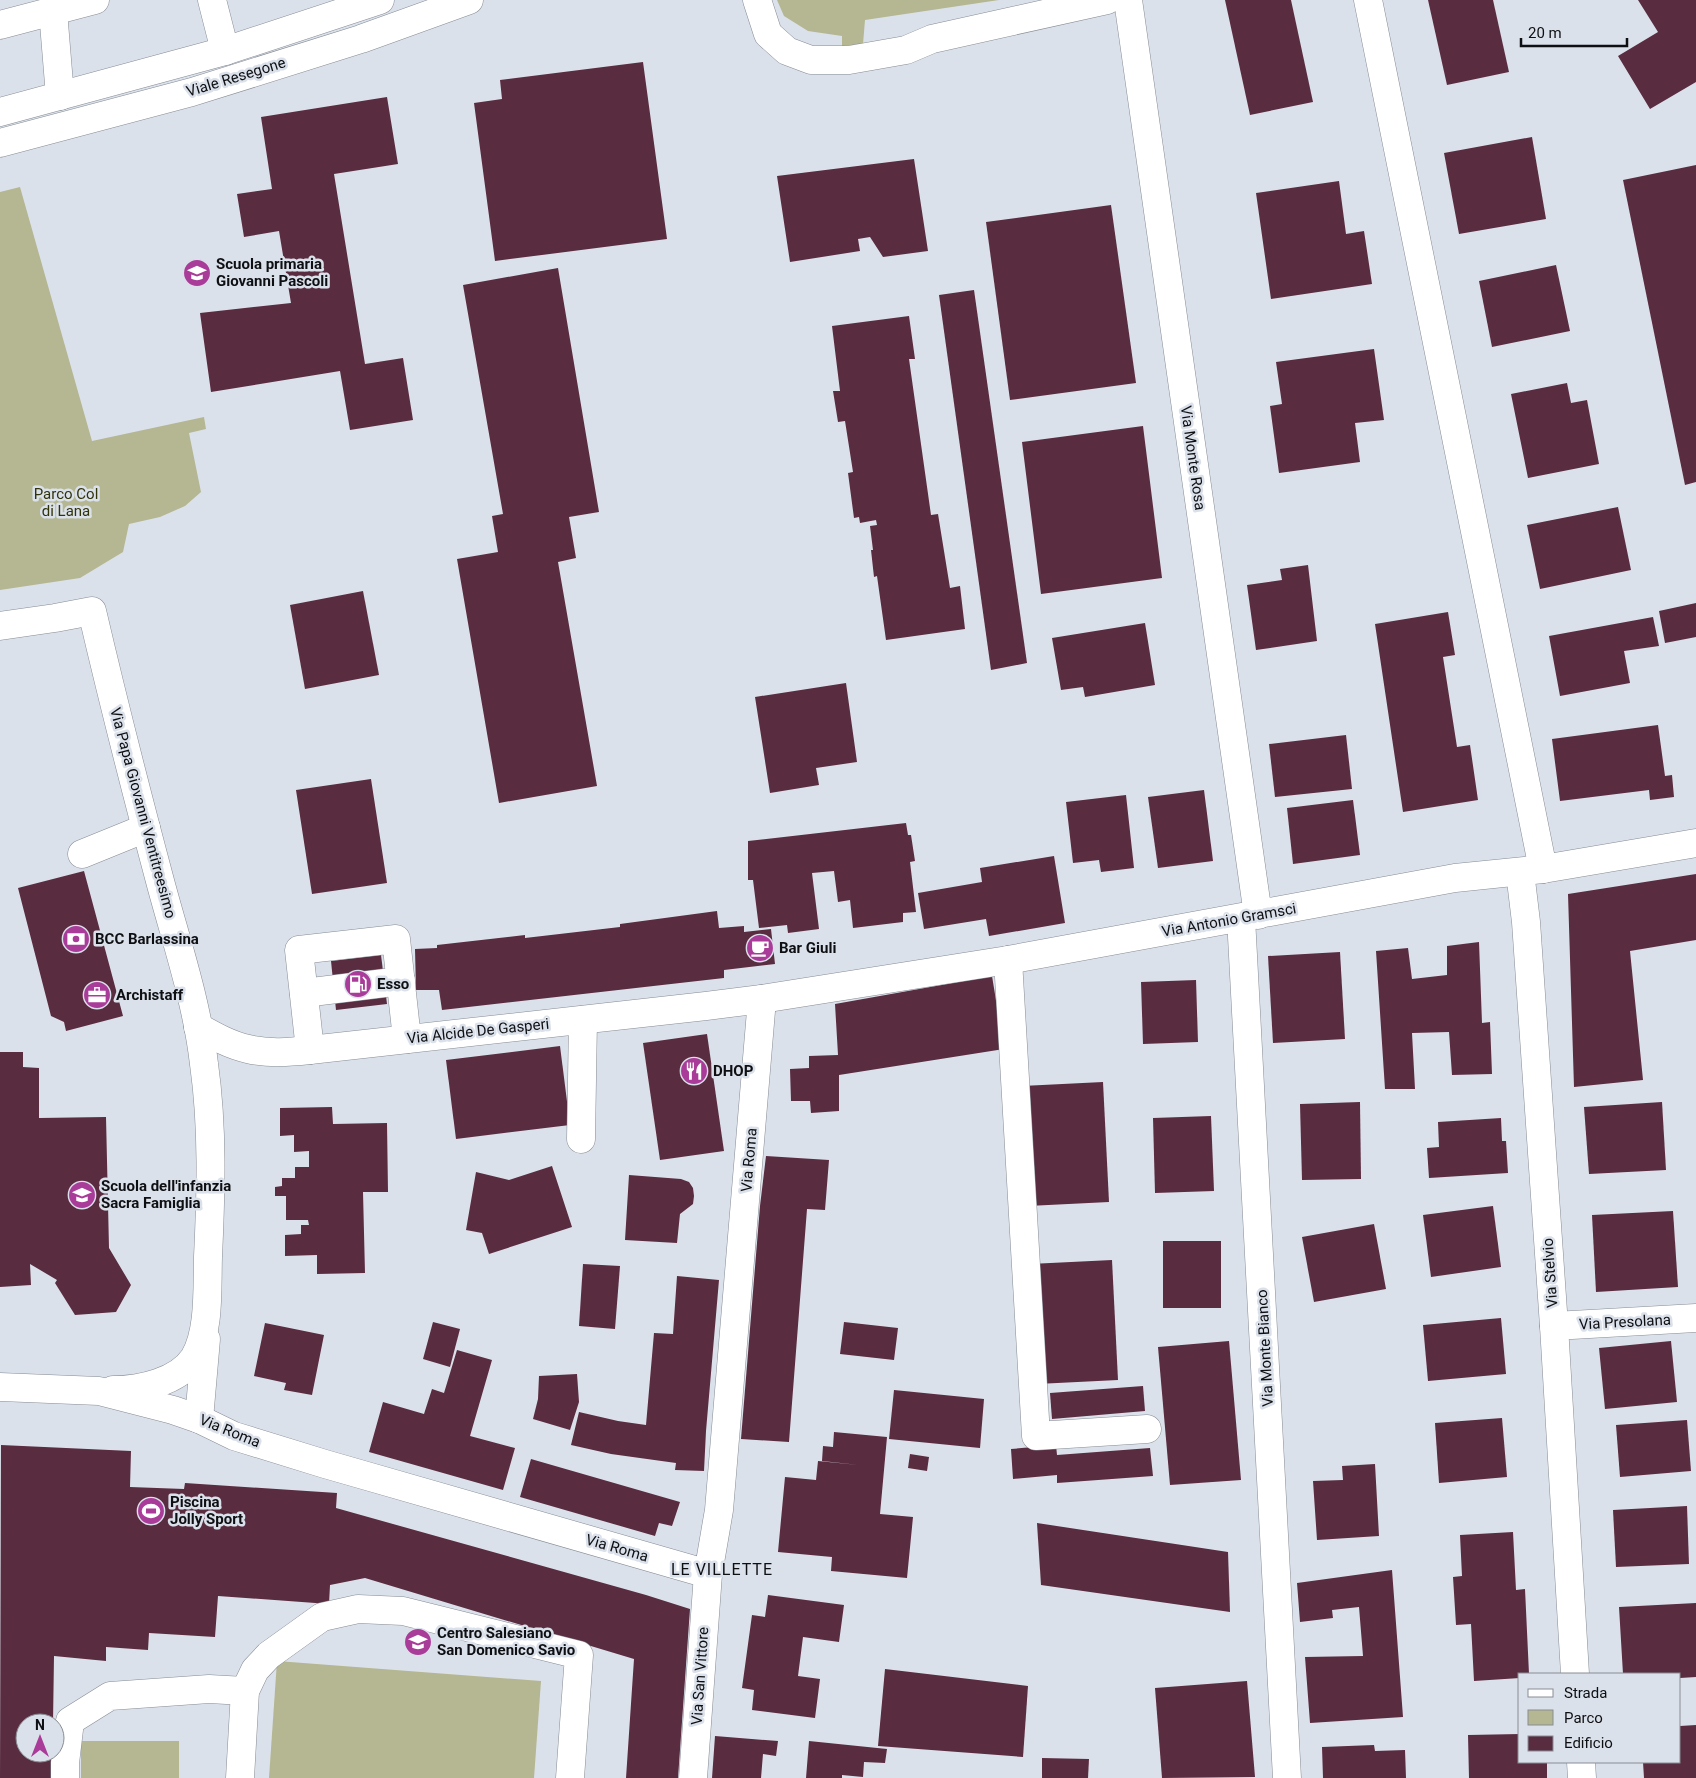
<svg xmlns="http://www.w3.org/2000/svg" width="1696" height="1778" font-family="Roboto,sans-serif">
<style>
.green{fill:#b4b791}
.building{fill:#592c40}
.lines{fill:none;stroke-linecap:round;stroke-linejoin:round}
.minor-casing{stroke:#868c94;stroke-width:29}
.minor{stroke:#fff;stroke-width:28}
.labels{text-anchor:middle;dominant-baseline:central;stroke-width:5;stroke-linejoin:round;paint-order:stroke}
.street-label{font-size:15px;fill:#0d0f12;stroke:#dbe1ea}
.poi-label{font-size:15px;font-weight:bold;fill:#0d0f12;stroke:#dbe1ea;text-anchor:start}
.park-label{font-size:15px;fill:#313309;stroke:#dbe1ea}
.neighbourhood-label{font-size:16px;letter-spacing:1px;fill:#0d0f12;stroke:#dbe1ea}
</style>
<rect width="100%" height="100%" fill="#dbe1ea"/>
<!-- green -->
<g class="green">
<polygon points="777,0 999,0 865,20 863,44 842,46 842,36 808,31 784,16"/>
<polygon points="20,187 92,441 204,417 206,429 189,433 201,492 185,506 160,517 129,524 123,552 80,578 0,590 0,192"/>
<polygon points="277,1661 541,1681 534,1778 269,1778"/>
<rect x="81" y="1741" width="98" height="37"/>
</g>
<!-- building -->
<g class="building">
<polygon points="1225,0 1291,0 1313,102 1250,115"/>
<polygon points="1428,0 1493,0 1509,72 1447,85"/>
<polygon points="1638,0 1696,0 1696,82 1650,109 1618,56 1658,32"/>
<polygon points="643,62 667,239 495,261 474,103 502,99 500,80"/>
<polygon points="387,97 398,164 334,174 365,364 403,358 413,420 350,430 340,371 211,392 200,313 291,303 279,231 244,237 237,194 272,189 261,117"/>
<polygon points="1532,137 1546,219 1459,234 1444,153"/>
<polygon points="914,159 928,251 883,257 870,237 858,239 860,251 790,262 777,176"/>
<polygon points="1696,165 1696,482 1685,485 1623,180"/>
<polygon points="1339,181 1346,234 1364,231 1372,284 1271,299 1256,193"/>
<polygon points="1111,205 1136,383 1010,400 986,222"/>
<polygon points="1556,265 1570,331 1492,347 1479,281"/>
<polygon points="558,268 599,512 569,517 576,558 558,562 597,786 499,803 457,559 498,552 492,516 503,514 463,285"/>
<polygon points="974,290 1027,663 991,670 939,295"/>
<polygon points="909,316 915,359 909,359 931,515 938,514 950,588 960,586 965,629 886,640 877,576 874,577 871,550 873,550 870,526 877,525 876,520 860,523 859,517 854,518 848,473 853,472 845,421 838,422 833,391 840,391 832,326"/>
<polygon points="1374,349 1384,420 1355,423 1360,462 1279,473 1270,406 1282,404 1276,362"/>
<polygon points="1567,383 1571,403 1587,400 1599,464 1528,478 1511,394"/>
<polygon points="1143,426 1162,578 1041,594 1022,442"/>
<polygon points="1618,507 1631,570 1540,589 1527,525"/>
<polygon points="1308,565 1317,641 1256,650 1247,585 1282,580 1280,569"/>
<polygon points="363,591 379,675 305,689 290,605"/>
<polygon points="1696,603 1696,637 1665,643 1659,611"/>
<polygon points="1448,612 1455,655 1443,657 1457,747 1470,745 1478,800 1403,812 1375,624"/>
<polygon points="1653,617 1659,646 1624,651 1630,683 1560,696 1549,636"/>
<polygon points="1145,623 1155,685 1085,697 1083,687 1061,690 1052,638"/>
<polygon points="846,683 857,762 816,768 819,785 770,793 755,697"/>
<polygon points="1658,725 1665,776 1672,775 1674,797 1650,800 1649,790 1560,801 1552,739"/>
<polygon points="1346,735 1352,789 1275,797 1269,744"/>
<polygon points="371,779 387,883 312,894 296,790"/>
<polygon points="1204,790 1213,861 1158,868 1148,797"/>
<polygon points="1126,795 1134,868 1101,872 1099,860 1073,863 1066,802"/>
<polygon points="1353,800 1360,855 1293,864 1287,808"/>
<polygon points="906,823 908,835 911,835 915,861 910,862 916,912 903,913 903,922 853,928 850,900 838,902 834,871 812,873 819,929 788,933 787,925 759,928 753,880 748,880 748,841"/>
<polygon points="1054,856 1065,923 989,936 986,919 924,929 918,893 982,882 980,868"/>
<polygon points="84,871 123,1016 66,1031 64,1022 51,1016 18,888"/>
<polygon points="1696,874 1696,940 1630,951 1643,1080 1574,1087 1568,894"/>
<polygon points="717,911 719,928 744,926 744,932 771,929 775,964 724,970 724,978 442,1010 439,990 416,990 415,949 437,948 437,945 525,935 525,938 620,927 620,924"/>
<polygon points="1479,942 1482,1023 1490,1022 1492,1074 1452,1075 1449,1032 1412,1033 1415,1089 1385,1089 1376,951 1408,948 1412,979 1447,975 1447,946"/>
<polygon points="1340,952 1345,1039 1273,1043 1268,956"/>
<polygon points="381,955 387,1004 336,1010 331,961"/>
<polygon points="992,976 1004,1049 839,1075 839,1111 811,1113 810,1101 791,1101 790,1069 809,1068 809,1056 838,1055 835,1004"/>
<polygon points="1196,980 1198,1042 1143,1044 1141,982"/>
<polygon points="707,1034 724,1151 660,1160 643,1043"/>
<polygon points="560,1046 570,1125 456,1139 446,1060"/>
<polygon points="0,1052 23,1052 23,1067 39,1068 39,1118 106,1117 109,1248 131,1285 116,1312 75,1315 55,1283 57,1280 30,1264 31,1285 0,1287"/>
<polygon points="1103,1082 1109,1202 1028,1206 1022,1086"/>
<polygon points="1360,1102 1361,1179 1302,1180 1300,1104"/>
<polygon points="1662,1102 1666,1170 1589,1174 1584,1107"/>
<polygon points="332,1107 333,1124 387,1123 388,1192 363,1192 365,1273 317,1274 317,1255 285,1256 285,1235 301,1234 301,1225 309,1225 308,1220 286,1220 286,1196 275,1196 275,1187 282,1186 282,1178 295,1178 295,1167 309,1167 309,1151 294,1152 294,1135 280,1136 280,1108"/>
<polygon points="1211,1116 1214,1191 1155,1193 1153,1118"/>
<polygon points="1501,1118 1502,1141 1506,1141 1508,1173 1429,1178 1427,1148 1439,1147 1438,1122"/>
<polygon points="766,1156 829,1160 825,1210 807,1209 789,1442 741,1439 760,1206"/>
<polygon points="552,1166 572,1227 489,1254 482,1233 466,1230 476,1172 509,1180"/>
<polygon points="629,1175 681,1179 689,1182 693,1188 694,1196 693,1204 680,1214 677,1243 625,1240"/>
<polygon points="1493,1206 1501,1267 1431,1277 1423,1215"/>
<polygon points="1673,1211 1678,1287 1596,1292 1592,1215"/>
<polygon points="1374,1224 1386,1289 1314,1302 1302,1237"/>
<rect x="1163" y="1241" width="58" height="67"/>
<polygon points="1112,1260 1118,1380 1037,1384 1030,1264"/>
<polygon points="583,1264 620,1266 615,1329 579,1326"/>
<polygon points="677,1276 719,1280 706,1431 704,1471 675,1470 676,1463 611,1454 571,1445 579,1412 618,1421 646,1425 654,1333 673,1334"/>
<polygon points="1501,1318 1506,1374 1428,1381 1423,1325"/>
<polygon points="433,1322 460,1329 450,1367 423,1359"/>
<polygon points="844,1322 898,1328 894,1360 840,1354"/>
<polygon points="265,1323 324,1335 312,1395 284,1390 286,1383 254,1376"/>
<polygon points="1229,1341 1241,1480 1170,1485 1158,1347"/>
<polygon points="1671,1341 1677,1402 1605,1409 1599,1348"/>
<polygon points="457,1350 492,1360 470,1436 515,1448 503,1490 369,1452 383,1402 424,1414 432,1389 444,1393"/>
<polygon points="577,1374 579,1402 570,1430 533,1419 538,1399 539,1376"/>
<polygon points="1143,1386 1145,1411 1052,1419 1050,1393"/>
<polygon points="894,1390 984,1399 980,1448 889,1439"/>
<polygon points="1502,1418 1507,1477 1439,1483 1435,1423"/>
<polygon points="1687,1420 1691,1471 1620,1477 1616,1425"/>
<polygon points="834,1432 887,1437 880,1514 913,1517 907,1578 831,1571 832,1557 778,1552 785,1477 816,1480 818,1461 859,1465 822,1461 823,1446 833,1447"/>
<polygon points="1,1445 131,1451 130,1487 184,1489 185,1483 337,1493 336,1508 646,1595 690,1609 678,1778 626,1778 634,1659 365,1578 330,1585 329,1604 218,1596 215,1637 149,1633 148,1650 106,1647 106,1661 54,1656 53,1723 25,1723 25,1753 53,1753 53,1778 0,1778"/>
<polygon points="1056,1445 1057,1455 1150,1448 1153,1476 1057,1483 1057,1475 1013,1479 1011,1449"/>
<polygon points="910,1454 929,1457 927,1471 908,1468"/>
<polygon points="531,1459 680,1502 672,1526 659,1523 655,1536 520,1497"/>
<polygon points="1375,1464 1379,1536 1317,1540 1313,1481 1343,1480 1342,1466"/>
<polygon points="1687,1506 1689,1564 1616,1567 1613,1510"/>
<polygon points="1037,1523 1228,1552 1230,1612 1041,1585"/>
<polygon points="1513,1532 1516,1590 1525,1589 1529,1674 1520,1674 1520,1678 1474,1681 1471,1624 1456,1625 1453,1577 1462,1576 1460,1535"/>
<polygon points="1392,1570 1403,1717 1310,1723 1305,1657 1363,1656 1359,1607 1332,1610 1333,1618 1300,1622 1297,1583"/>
<polygon points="768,1595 844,1605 839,1642 803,1637 798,1676 820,1679 815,1718 752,1710 754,1690 742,1688 752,1615 765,1617"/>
<polygon points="1696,1603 1696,1677 1680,1678 1680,1674 1623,1674 1619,1607"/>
<polygon points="885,1669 1028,1686 1023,1757 878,1746"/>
<polygon points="1247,1681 1255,1777 1162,1778 1155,1688"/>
<polygon points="1696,1725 1696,1778 1644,1778 1643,1762 1680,1762 1680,1726"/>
<polygon points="1520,1734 1520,1762 1547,1762 1547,1778 1469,1778 1468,1735"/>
<polygon points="715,1736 778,1741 776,1756 763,1754 761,1778 712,1778"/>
<polygon points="809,1741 887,1749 885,1763 864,1762 863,1777 842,1775 842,1778 806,1778"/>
<polygon points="1374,1745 1375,1751 1405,1750 1406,1778 1323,1778 1322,1747"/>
<polygon points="1042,1758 1089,1759 1088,1778 1042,1778"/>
</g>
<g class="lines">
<!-- minor casing -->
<g class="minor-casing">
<g id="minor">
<polyline points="212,0 225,51"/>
<polyline points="757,0 768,34 787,51 811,60 849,60 906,50 932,39 1107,0"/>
<polyline points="1128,0 1258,915"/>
<polyline points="1368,0 1543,869"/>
<polyline points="53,11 60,96"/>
<polyline points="0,25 95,0"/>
<polyline points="0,112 225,51 380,0"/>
<polyline points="0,143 192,92 361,39 469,0"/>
<path d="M 0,626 L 55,618 L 92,611 C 113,701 136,791 160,881 C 176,941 197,1002 204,1064 C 213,1128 211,1193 208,1257 C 207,1287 210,1332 194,1358 C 178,1382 140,1390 113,1390"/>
<polyline points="82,854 146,828"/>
<polyline points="1520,872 1526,922 1554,1326 1575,1674"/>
<polyline points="1241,918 1287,1778"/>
<polyline points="1008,960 1036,1436 1147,1429"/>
<polyline points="304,993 401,981"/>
<path d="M 198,1027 C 214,1036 230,1045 248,1049 C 269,1054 290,1052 310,1050 L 706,1006 L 762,999 L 1008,960 L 1455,878 L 1543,869 L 1696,843"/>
<polyline points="310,1050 299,950 396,939 407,1039"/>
<polyline points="581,1139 583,1020"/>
<polyline points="1554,1326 1696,1318"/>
<polyline points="0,1387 99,1391 173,1410 199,1419 234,1436 325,1464 708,1574 719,1510 762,999"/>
<polyline points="199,1419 206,1339"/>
<polyline points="1581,1762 1582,1778"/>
<polyline points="65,1778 65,1763 70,1721 110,1696 209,1689 245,1691"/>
<polyline points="240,1778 245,1691 255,1670 269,1655 322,1617 358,1609 403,1611 579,1655 570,1778"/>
<polyline points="693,1778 708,1574"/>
</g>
</g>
<!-- minor -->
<use href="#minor" class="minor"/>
</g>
<!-- icons -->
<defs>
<g id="school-disc" transform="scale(1.4375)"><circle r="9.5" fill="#a93b99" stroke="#dbe1ea"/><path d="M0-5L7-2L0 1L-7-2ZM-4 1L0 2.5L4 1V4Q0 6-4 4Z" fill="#fff"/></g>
<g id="bank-disc" transform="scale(1.4375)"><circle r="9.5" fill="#a93b99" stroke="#dbe1ea"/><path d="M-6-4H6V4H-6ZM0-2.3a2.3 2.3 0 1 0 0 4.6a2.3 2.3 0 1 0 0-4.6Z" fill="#fff"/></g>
<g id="cafe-disc" transform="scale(1.4375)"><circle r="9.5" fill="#a93b99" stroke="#dbe1ea"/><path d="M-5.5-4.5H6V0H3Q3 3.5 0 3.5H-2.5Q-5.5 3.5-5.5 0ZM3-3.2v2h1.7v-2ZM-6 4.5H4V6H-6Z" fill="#fff"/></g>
<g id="fuel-disc" transform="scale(1.4375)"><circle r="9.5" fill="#a93b99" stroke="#dbe1ea"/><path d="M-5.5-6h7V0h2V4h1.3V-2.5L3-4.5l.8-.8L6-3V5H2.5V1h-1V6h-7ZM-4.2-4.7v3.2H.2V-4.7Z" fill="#fff"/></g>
<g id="office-disc" transform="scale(1.4375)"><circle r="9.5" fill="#a93b99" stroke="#dbe1ea"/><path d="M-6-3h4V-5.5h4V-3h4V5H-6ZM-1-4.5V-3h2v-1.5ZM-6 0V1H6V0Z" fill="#fff"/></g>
<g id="restaurant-disc" transform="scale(1.4375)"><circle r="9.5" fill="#a93b99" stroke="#dbe1ea"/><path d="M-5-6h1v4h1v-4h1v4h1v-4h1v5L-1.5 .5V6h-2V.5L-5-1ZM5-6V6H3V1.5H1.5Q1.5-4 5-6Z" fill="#fff"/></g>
<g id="stadium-disc" transform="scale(1.4375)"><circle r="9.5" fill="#a93b99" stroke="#dbe1ea"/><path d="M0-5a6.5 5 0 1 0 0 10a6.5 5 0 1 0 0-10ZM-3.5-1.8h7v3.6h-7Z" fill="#fff"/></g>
</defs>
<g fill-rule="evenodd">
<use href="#school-disc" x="197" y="273"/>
<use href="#bank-disc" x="76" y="939"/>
<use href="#cafe-disc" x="760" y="948"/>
<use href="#fuel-disc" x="358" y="984"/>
<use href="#office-disc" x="97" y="995"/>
<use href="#restaurant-disc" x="694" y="1071"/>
<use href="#school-disc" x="82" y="1195"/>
<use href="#stadium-disc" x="151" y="1511"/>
<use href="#school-disc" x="418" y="1642"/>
</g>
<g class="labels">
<!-- street labels -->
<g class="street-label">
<text transform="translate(236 77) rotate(-17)">Viale Resegone</text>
<text transform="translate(1193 458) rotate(82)">Via Monte Rosa</text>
<text transform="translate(143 813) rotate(75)">Via Papa Giovanni Ventitreesimo</text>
<text transform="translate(1229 920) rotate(-10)">Via Antonio Gramsci</text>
<text transform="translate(478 1031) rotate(-6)">Via Alcide De Gasperi</text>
<text transform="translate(749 1160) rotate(-85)">Via Roma</text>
<text transform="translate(1550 1273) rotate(-94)">Via Stelvio</text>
<text transform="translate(1625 1322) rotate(-3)">Via Presolana</text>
<text transform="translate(1265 1348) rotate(-93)">Via Monte Bianco</text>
<text transform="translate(230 1431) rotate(22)">Via Roma</text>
<text transform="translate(617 1548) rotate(16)">Via Roma</text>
<text transform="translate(700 1676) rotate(-86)">Via San Vittore</text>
</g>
<!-- poi labels -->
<g class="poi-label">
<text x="216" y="264">Scuola primaria<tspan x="216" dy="17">Giovanni Pascoli</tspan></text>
<text x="95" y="939">BCC Barlassina</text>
<text x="779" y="948">Bar Giuli</text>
<text x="377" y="984">Esso</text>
<text x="116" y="995">Archistaff</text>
<text x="713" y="1071">DHOP</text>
<text x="101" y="1186">Scuola dell'infanzia<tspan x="101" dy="17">Sacra Famiglia</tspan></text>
<text x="170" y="1502">Piscina<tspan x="170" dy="17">Jolly Sport</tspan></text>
<text x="437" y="1633">Centro Salesiano<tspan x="437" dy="17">San Domenico Savio</tspan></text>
</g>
<!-- park labels -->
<g class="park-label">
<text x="66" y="494">Parco Col<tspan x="66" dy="17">di Lana</tspan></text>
</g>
<!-- neighbourhood labels -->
<g class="neighbourhood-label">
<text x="722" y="1569">LE VILLETTE</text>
</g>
</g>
<!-- legend -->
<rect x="1518" y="1673" width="162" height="90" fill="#dbe1ea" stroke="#898d94"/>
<rect x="1528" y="1689" width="25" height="8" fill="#ffffff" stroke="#898d94"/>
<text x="1564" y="1698" font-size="15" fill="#0d0f12">Strada</text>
<rect x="1528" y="1710" width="25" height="15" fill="#b4b791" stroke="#898d94"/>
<text x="1564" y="1723" font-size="15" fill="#0d0f12">Parco</text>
<rect x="1528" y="1736" width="25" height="15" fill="#592c40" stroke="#898d94"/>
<text x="1564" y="1748" font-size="15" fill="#0d0f12">Edificio</text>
<!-- north arrow -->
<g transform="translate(40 1738)"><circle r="24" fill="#dbe1ea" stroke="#898d94"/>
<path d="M0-4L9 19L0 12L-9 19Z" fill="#a93b99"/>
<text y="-8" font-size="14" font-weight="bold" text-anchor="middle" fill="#0d0f12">N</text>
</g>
<!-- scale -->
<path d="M1521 38v8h106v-8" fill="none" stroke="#0d0f12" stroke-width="2.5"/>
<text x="1528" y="38" font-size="15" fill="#0d0f12" stroke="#dbe1ea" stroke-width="4" paint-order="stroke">20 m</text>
</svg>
